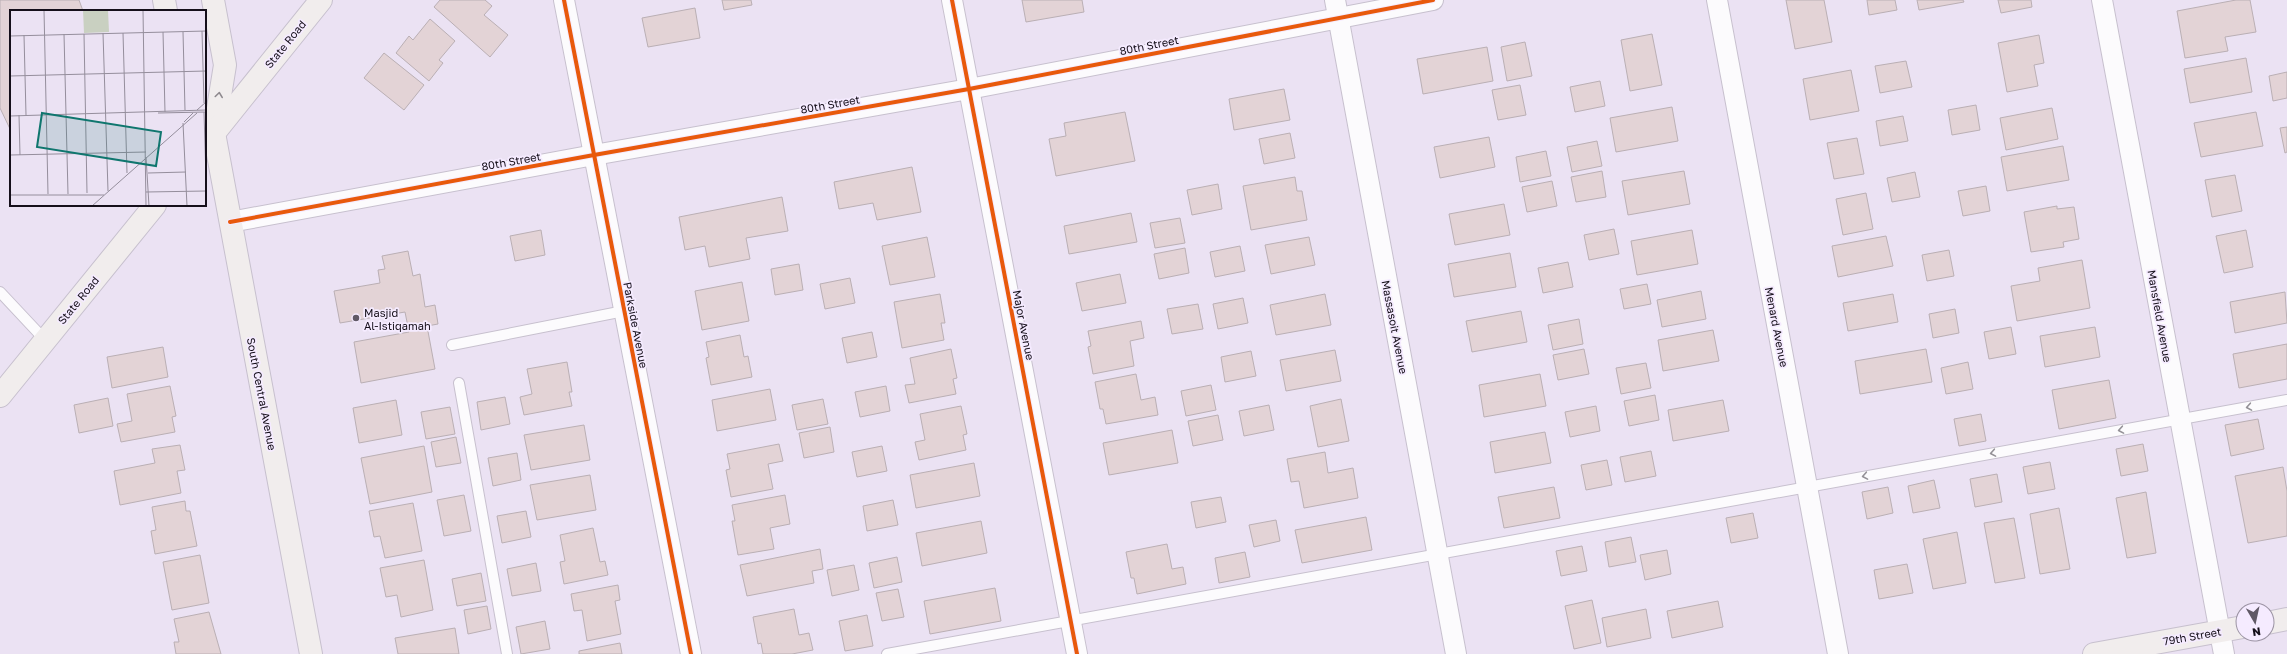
<svg xmlns="http://www.w3.org/2000/svg" width="2287" height="654" font-family="'Golos Text',sans-serif">
<style>
.building{fill:#e3d3d6;stroke:#baafb4}
.lines{fill:none;stroke-linecap:round;stroke-linejoin:round}
.lane-casing{stroke:#c7c0ce;stroke-width:12}
.street-casing{stroke:#c7c0ce;stroke-width:22}
.secondary-casing{stroke:#c7c0ce;stroke-width:24}
.lane{stroke:#fcfbfd;stroke-width:10}
.street{stroke:#fcfbfd;stroke-width:20}
.secondary{stroke:#f1eded;stroke-width:22}
.cycleway-casing{stroke:#f5ebff;stroke-width:6}
.cycleway{stroke:#e8590c;stroke-width:4}
.oneway{stroke:#8e898e}
.oneway2{stroke:#949197}
.poi-dot{fill:#605966;stroke:#f5ebff;stroke-width:1.5}
.labels{text-anchor:middle;dominant-baseline:central;stroke-width:3.5;stroke-linejoin:round;paint-order:stroke}
.street-label{font-size:11px;fill:#150f1a;stroke:#f5ebff}
.poi-label{font-size:11px;fill:#150f1a;stroke:#f5ebff;text-anchor:start}
.inset-road{fill:none;stroke:#958e9c;stroke-width:1}
.view{fill:#0f766e;fill-opacity:0.15;stroke:#0f766e;stroke-width:2}
.inset-edge{fill:none;stroke:#150f1a;stroke-width:2}
</style>
<rect width="100%" height="100%" fill="#ebe2f3"/>
<!-- building -->
<g class="building">
<polygon points="0,0 79,0 83,11 11,11 11,131 0,108"/>
<polygon points="440,0 485,0 492,6 484,15 508,35 490,57 434,7"/>
<polygon points="722,0 751,0 752,5 724,10"/>
<polygon points="1022,0 1082,0 1084,12 1026,22"/>
<polygon points="1786,0 1824,0 1832,42 1795,49"/>
<polygon points="1867,0 1895,0 1897,10 1869,15"/>
<polygon points="1917,0 1963,0 1964,2 1919,10"/>
<polygon points="1998,0 2031,0 2032,7 2001,13"/>
<polygon points="2236,0 2250,0 2256,32 2225,37 2228,51 2185,58 2177,11"/>
<polygon points="695,8 700,38 648,47 642,18"/>
<polygon points="430,19 455,41 439,60 443,63 429,81 396,53 409,36 413,40"/>
<polygon points="1652,34 1662,85 1630,91 1621,40"/>
<polygon points="2039,35 2044,63 2034,65 2038,86 2007,92 1998,43"/>
<polygon points="1525,42 1532,76 1507,81 1501,47"/>
<polygon points="1487,47 1493,81 1423,94 1417,59"/>
<polygon points="384,53 424,85 404,110 364,78"/>
<polygon points="2246,58 2252,92 2190,103 2184,69"/>
<polygon points="1906,61 1912,87 1880,93 1875,66"/>
<polygon points="1851,70 1859,111 1810,120 1803,79"/>
<polygon points="2287,72 2287,98 2273,101 2269,76"/>
<polygon points="1600,81 1605,106 1575,112 1570,87"/>
<polygon points="1520,85 1526,115 1498,120 1492,90"/>
<polygon points="1284,89 1290,120 1234,130 1229,99"/>
<polygon points="1976,105 1980,130 1952,135 1948,110"/>
<polygon points="1672,107 1678,141 1616,152 1610,118"/>
<polygon points="2052,108 2058,139 2006,150 2000,118"/>
<polygon points="1125,112 1135,161 1056,176 1049,139 1066,136 1064,123"/>
<polygon points="2256,112 2263,146 2201,157 2194,123"/>
<polygon points="1903,116 1908,141 1880,146 1876,121"/>
<polygon points="2287,127 2287,152 2285,153 2280,128"/>
<polygon points="1290,133 1295,158 1264,164 1259,139"/>
<polygon points="1489,137 1495,167 1440,178 1434,147"/>
<polygon points="1857,138 1864,174 1834,179 1827,143"/>
<polygon points="1597,141 1602,166 1572,172 1567,147"/>
<polygon points="2063,146 2069,180 2007,191 2001,157"/>
<polygon points="1546,151 1551,176 1520,182 1516,157"/>
<polygon points="912,167 921,212 877,220 873,203 839,209 834,182"/>
<polygon points="1602,171 1606,197 1576,202 1571,177"/>
<polygon points="1684,171 1690,204 1628,215 1622,181"/>
<polygon points="1915,172 1920,197 1892,202 1887,178"/>
<polygon points="2235,175 2242,211 2212,217 2205,180"/>
<polygon points="1295,177 1297,191 1302,191 1307,220 1251,230 1243,186"/>
<polygon points="1552,181 1557,206 1527,212 1522,187"/>
<polygon points="1218,184 1222,209 1192,215 1187,190"/>
<polygon points="1986,186 1990,211 1963,216 1958,191"/>
<polygon points="1866,193 1873,229 1843,235 1836,199"/>
<polygon points="782,197 788,231 746,238 750,259 709,267 705,246 685,250 679,217"/>
<polygon points="1504,204 1510,235 1455,245 1449,214"/>
<polygon points="2057,206 2057,209 2074,207 2079,239 2063,242 2064,247 2031,252 2024,212"/>
<polygon points="1131,213 1137,242 1069,254 1064,226"/>
<polygon points="1180,218 1185,243 1155,248 1150,223"/>
<polygon points="1614,229 1619,254 1589,260 1584,235"/>
<polygon points="541,230 545,255 515,261 510,236"/>
<polygon points="1692,230 1698,264 1637,275 1631,241"/>
<polygon points="2246,230 2253,267 2224,273 2216,236"/>
<polygon points="1886,236 1893,266 1838,277 1832,246"/>
<polygon points="927,237 935,277 890,285 882,246"/>
<polygon points="1309,237 1315,265 1271,274 1265,245"/>
<polygon points="1240,246 1245,271 1215,277 1210,252"/>
<polygon points="1185,248 1189,273 1159,279 1154,254"/>
<polygon points="1949,250 1954,276 1927,281 1922,255"/>
<polygon points="408,251 413,276 420,274 425,307 435,305 438,324 427,326 435,369 361,383 354,342 409,332 405,312 340,323 334,291 380,283 378,270 385,269 382,256"/>
<polygon points="1510,253 1516,287 1454,297 1448,264"/>
<polygon points="2082,260 2090,308 2017,321 2011,286 2040,281 2038,268"/>
<polygon points="1568,262 1573,287 1543,293 1538,268"/>
<polygon points="799,264 803,290 775,295 771,269"/>
<polygon points="1120,274 1126,303 1082,311 1076,283"/>
<polygon points="850,278 855,303 825,309 820,284"/>
<polygon points="742,282 749,321 702,330 695,291"/>
<polygon points="1647,284 1651,304 1624,309 1620,289"/>
<polygon points="1701,291 1706,319 1662,327 1657,300"/>
<polygon points="2285,292 2287,323 2235,333 2230,302"/>
<polygon points="940,294 945,323 941,323 944,340 902,348 894,302"/>
<polygon points="1325,294 1331,325 1276,335 1270,305"/>
<polygon points="1893,294 1898,322 1848,331 1843,303"/>
<polygon points="1243,298 1248,323 1218,329 1213,304"/>
<polygon points="1198,304 1203,329 1172,334 1167,309"/>
<polygon points="1955,309 1959,333 1933,338 1929,314"/>
<polygon points="1521,311 1527,342 1472,352 1466,321"/>
<polygon points="1579,319 1583,344 1553,350 1548,325"/>
<polygon points="1141,321 1144,338 1130,341 1134,366 1093,374 1088,347 1091,346 1088,331"/>
<polygon points="2011,327 2016,354 1989,359 1984,332"/>
<polygon points="2095,327 2100,357 2045,367 2040,336"/>
<polygon points="1713,330 1719,361 1663,371 1658,340"/>
<polygon points="872,332 877,357 847,363 842,338"/>
<polygon points="740,335 744,357 748,356 752,377 711,385 706,358 709,357 706,342"/>
<polygon points="2287,344 2287,379 2239,388 2233,354"/>
<polygon points="163,347 168,377 112,388 107,357"/>
<polygon points="951,349 957,378 953,379 956,394 909,403 905,385 915,384 910,358"/>
<polygon points="1584,349 1589,374 1558,380 1553,355"/>
<polygon points="1926,349 1932,382 1860,394 1855,361"/>
<polygon points="1335,350 1341,381 1286,391 1280,360"/>
<polygon points="1251,351 1256,376 1225,382 1221,357"/>
<polygon points="567,362 572,392 569,392 572,406 524,415 520,397 532,394 527,369"/>
<polygon points="1968,362 1973,389 1946,394 1941,368"/>
<polygon points="1646,363 1651,388 1621,394 1616,368"/>
<polygon points="1136,374 1141,400 1155,397 1158,415 1106,424 1103,409 1100,409 1095,382"/>
<polygon points="1540,374 1546,406 1484,417 1479,385"/>
<polygon points="2109,380 2116,418 2059,429 2052,390"/>
<polygon points="1211,385 1216,410 1186,416 1181,391"/>
<polygon points="170,386 176,416 172,417 175,432 121,442 117,424 132,421 127,394"/>
<polygon points="886,386 890,411 860,417 855,392"/>
<polygon points="770,389 776,420 717,431 712,400"/>
<polygon points="1655,395 1659,420 1629,426 1624,401"/>
<polygon points="505,397 510,424 481,430 477,402"/>
<polygon points="108,398 113,426 79,433 74,405"/>
<polygon points="823,399 828,424 797,430 792,405"/>
<polygon points="1341,399 1349,441 1318,447 1310,406"/>
<polygon points="396,400 402,435 359,443 353,408"/>
<polygon points="1723,400 1729,431 1673,441 1668,410"/>
<polygon points="1269,405 1274,430 1244,436 1239,411"/>
<polygon points="961,406 967,434 963,435 966,450 919,460 915,442 925,440 920,414"/>
<polygon points="1596,406 1600,431 1570,437 1565,412"/>
<polygon points="450,407 455,434 426,439 421,412"/>
<polygon points="1981,414 1986,441 1959,446 1954,419"/>
<polygon points="1218,415 1223,440 1193,446 1188,421"/>
<polygon points="2258,419 2264,449 2231,456 2225,425"/>
<polygon points="584,425 590,460 531,470 524,435"/>
<polygon points="830,427 834,452 804,458 799,433"/>
<polygon points="1172,430 1178,463 1109,475 1103,443"/>
<polygon points="1545,432 1551,463 1495,473 1490,442"/>
<polygon points="456,437 461,463 436,467 431,442"/>
<polygon points="779,444 783,461 768,464 773,489 731,497 726,470 730,469 727,454"/>
<polygon points="2143,444 2148,471 2121,476 2116,449"/>
<polygon points="180,445 185,470 177,471 181,493 120,505 114,471 155,463 152,449"/>
<polygon points="424,446 432,492 370,504 361,458"/>
<polygon points="882,446 887,471 857,477 852,452"/>
<polygon points="1651,451 1656,476 1625,482 1620,457"/>
<polygon points="1325,452 1328,473 1353,468 1358,498 1304,508 1299,481 1291,482 1287,459"/>
<polygon points="517,453 521,480 493,486 488,458"/>
<polygon points="1607,460 1612,485 1586,490 1581,465"/>
<polygon points="2050,462 2055,489 2028,494 2023,467"/>
<polygon points="974,463 980,496 916,508 910,475"/>
<polygon points="2283,467 2287,491 2287,536 2248,543 2235,476"/>
<polygon points="1997,474 2002,502 1975,507 1970,479"/>
<polygon points="590,475 596,510 537,520 530,485"/>
<polygon points="1934,480 1940,508 1913,513 1908,486"/>
<polygon points="1554,487 1560,518 1504,528 1498,497"/>
<polygon points="1888,487 1893,513 1867,519 1862,492"/>
<polygon points="2146,492 2156,553 2127,558 2116,498"/>
<polygon points="464,495 471,531 444,536 437,500"/>
<polygon points="785,495 790,524 770,528 774,549 738,555 732,521 735,521 732,505"/>
<polygon points="1221,497 1226,522 1196,528 1191,502"/>
<polygon points="893,500 898,525 867,531 863,506"/>
<polygon points="185,501 186,511 190,511 197,546 155,554 151,531 156,530 152,507"/>
<polygon points="413,503 422,551 385,558 380,536 374,537 369,511"/>
<polygon points="2059,508 2070,569 2040,574 2030,514"/>
<polygon points="526,511 531,537 502,543 497,516"/>
<polygon points="1753,513 1758,538 1731,543 1726,518"/>
<polygon points="1366,517 1372,550 1302,563 1295,530"/>
<polygon points="2014,518 2025,578 1995,583 1984,523"/>
<polygon points="1276,520 1280,541 1254,547 1249,525"/>
<polygon points="981,521 987,553 922,566 916,533"/>
<polygon points="593,528 600,562 605,561 608,575 564,584 560,562 565,561 560,535"/>
<polygon points="1957,532 1966,583 1933,589 1923,539"/>
<polygon points="1631,537 1636,562 1609,567 1605,542"/>
<polygon points="1167,544 1172,569 1183,567 1186,584 1137,594 1134,578 1131,578 1126,552"/>
<polygon points="1582,546 1587,571 1561,576 1556,551"/>
<polygon points="820,549 823,569 812,571 814,583 747,596 740,565"/>
<polygon points="1667,550 1671,574 1645,580 1640,555"/>
<polygon points="1245,552 1250,577 1219,583 1215,558"/>
<polygon points="200,555 209,603 172,610 163,562"/>
<polygon points="897,557 902,582 874,588 869,563"/>
<polygon points="424,560 433,610 401,617 397,595 386,597 380,568"/>
<polygon points="536,563 541,591 512,596 507,569"/>
<polygon points="1907,564 1913,593 1879,599 1874,570"/>
<polygon points="854,565 859,590 832,596 827,570"/>
<polygon points="481,573 486,601 457,606 452,579"/>
<polygon points="618,585 620,600 615,601 621,634 587,641 582,610 574,611 571,594"/>
<polygon points="995,588 1001,621 930,634 924,601"/>
<polygon points="898,589 904,617 882,621 876,593"/>
<polygon points="1592,600 1601,643 1574,649 1565,606"/>
<polygon points="1718,601 1723,627 1672,638 1667,611"/>
<polygon points="487,606 491,629 468,634 464,610"/>
<polygon points="794,609 799,635 809,633 813,650 792,654 763,654 761,643 758,644 753,617"/>
<polygon points="1646,609 1651,638 1607,647 1602,618"/>
<polygon points="209,612 221,654 176,654 174,642 179,642 174,619"/>
<polygon points="867,615 873,646 845,651 839,621"/>
<polygon points="545,621 550,649 521,654 516,627"/>
<polygon points="455,628 459,654 398,654 395,638"/>
<polygon points="620,643 622,654 579,654 579,651"/>
</g>
<g class="lines">
<!-- lane casing -->
<g class="lane-casing">
<g id="lane">
<polyline points="0,292 45,340"/>
<polyline points="452,345 624,311"/>
<polyline points="459,383 507,654"/>
<polyline points="887,654 2287,400"/>
</g>
</g>
<!-- street casing -->
<g class="street-casing">
<g id="street">
<polyline points="564,0 691,654"/>
<polyline points="952,0 1077,654"/>
<polyline points="1335,0 1456,654"/>
<polyline points="1717,0 1838,654"/>
<polyline points="2102,0 2224,654"/>
<polyline points="230,222 594,155 969,89 1433,0"/>
</g>
</g>
<!-- secondary casing -->
<g class="secondary-casing">
<g id="secondary">
<polyline points="164,0 166,11"/>
<polyline points="213,0 225,65 214,133 311,654"/>
<polyline points="215,132 321,0"/>
<polyline points="0,396 155,205"/>
<polyline points="2267,623 2287,619"/>
<polyline points="2094,654 2243,627"/>
</g>
</g>
<!-- lane -->
<use href="#lane" class="lane"/>
<!-- street -->
<use href="#street" class="street"/>
<!-- secondary -->
<use href="#secondary" class="secondary"/>
<!-- cycleway casing -->
<g class="cycleway-casing">
<g id="cycleway">
<polyline points="564,0 691,654"/>
<polyline points="952,0 1077,654"/>
<polyline points="230,222 594,155 969,89 1433,0"/>
</g>
</g>
<!-- cycleway -->
<use href="#cycleway" class="cycleway"/>
</g>
<!-- one-way arrows -->
<defs><path id="oneway-chevron" d="M-2-3.5L2.5 0L-2 3.5" fill="none" stroke-width="1.6" stroke-linecap="round" stroke-linejoin="round"/></defs>
<use class="oneway" href="#oneway-chevron" transform="translate(219 95) rotate(-82)"/>
<g class="oneway2">
<use href="#oneway-chevron" transform="translate(2249 407) rotate(170)"/>
<use href="#oneway-chevron" transform="translate(2121 430) rotate(170)"/>
<use href="#oneway-chevron" transform="translate(1993 453) rotate(170)"/>
<use href="#oneway-chevron" transform="translate(1865 476) rotate(170)"/>
</g>
<!-- markers -->
<circle class="poi-dot" cx="356" cy="318" r="4"/>
<g class="labels">
<!-- street labels -->
<g class="street-label">
<text transform="translate(285 44) rotate(-51)">State Road</text>
<text transform="translate(1149 45) rotate(-11)">80th Street</text>
<text transform="translate(830 104) rotate(-10)">80th Street</text>
<text transform="translate(511 161) rotate(-10)">80th Street</text>
<text transform="translate(78 300) rotate(-51)">State Road</text>
<text transform="translate(2160 316) rotate(80)">Mansfield Avenue</text>
<text transform="translate(636 325) rotate(79)">Parkside Avenue</text>
<text transform="translate(1024 325) rotate(79)">Major Avenue</text>
<text transform="translate(1395 327) rotate(79)">Massasoit Avenue</text>
<text transform="translate(1777 327) rotate(79)">Menard Avenue</text>
<text transform="translate(262 394) rotate(79)">South Central Avenue</text>
<text transform="translate(2192 636) rotate(-10)">79th Street</text>
</g>
<!-- poi labels -->
<g class="poi-label">
<text x="364" y="312">Masjid<tspan x="364" dy="13">Al-Istiqamah</tspan></text>
</g>
</g>
<!-- overview -->
<g transform="translate(10 10)">
<rect width="196" height="196" fill="#ebe2f3"/>
<path d="M 73,0 L 98,0 L 99,22 L 74,23 Z" fill="#c9d0c1"/>
<path class="inset-road" d="M 34,0 L 38,184M 133,0 L 136,196M 192,21 L 194,93M 153,22 L 155,102M 173,22 L 175,100M 93,23 L 98,181M 113,23 L 117,163M 54,24 L 58,184M 74,24 L 77,183M 14,25 L 16,105M 0,26 L 196,21M 0,66 L 196,61M 187,100 L 196,92M 194,102 L 196,169M 148,103 L 196,102M 9,105 L 10,145M 0,106 L 196,100M 174,112 L 183,103M 173,113 L 177,196M 0,145 L 136,142M 136,147 L 139,196M 138,163 L 176,162M 136,182 L 196,181M 0,185 L 94,185M 82,196 L 187,103"/>
<path class="view" d="M 32,103 L 151,122 L 146,156 L 27,137 Z"/>
<rect width="196" height="196" class="inset-edge"/>
</g>
<!-- north arrow -->
<g transform="translate(2255 622) rotate(171)"><circle r="19" fill="#f5ebff" stroke="#9b93a3"/>
<path d="M0-3L7 15L0 10L-7 15Z" fill="#605966"/>
<text y="-6" font-size="11" font-weight="bold" text-anchor="middle" fill="#150f1a">N</text>
</g>
</svg>
